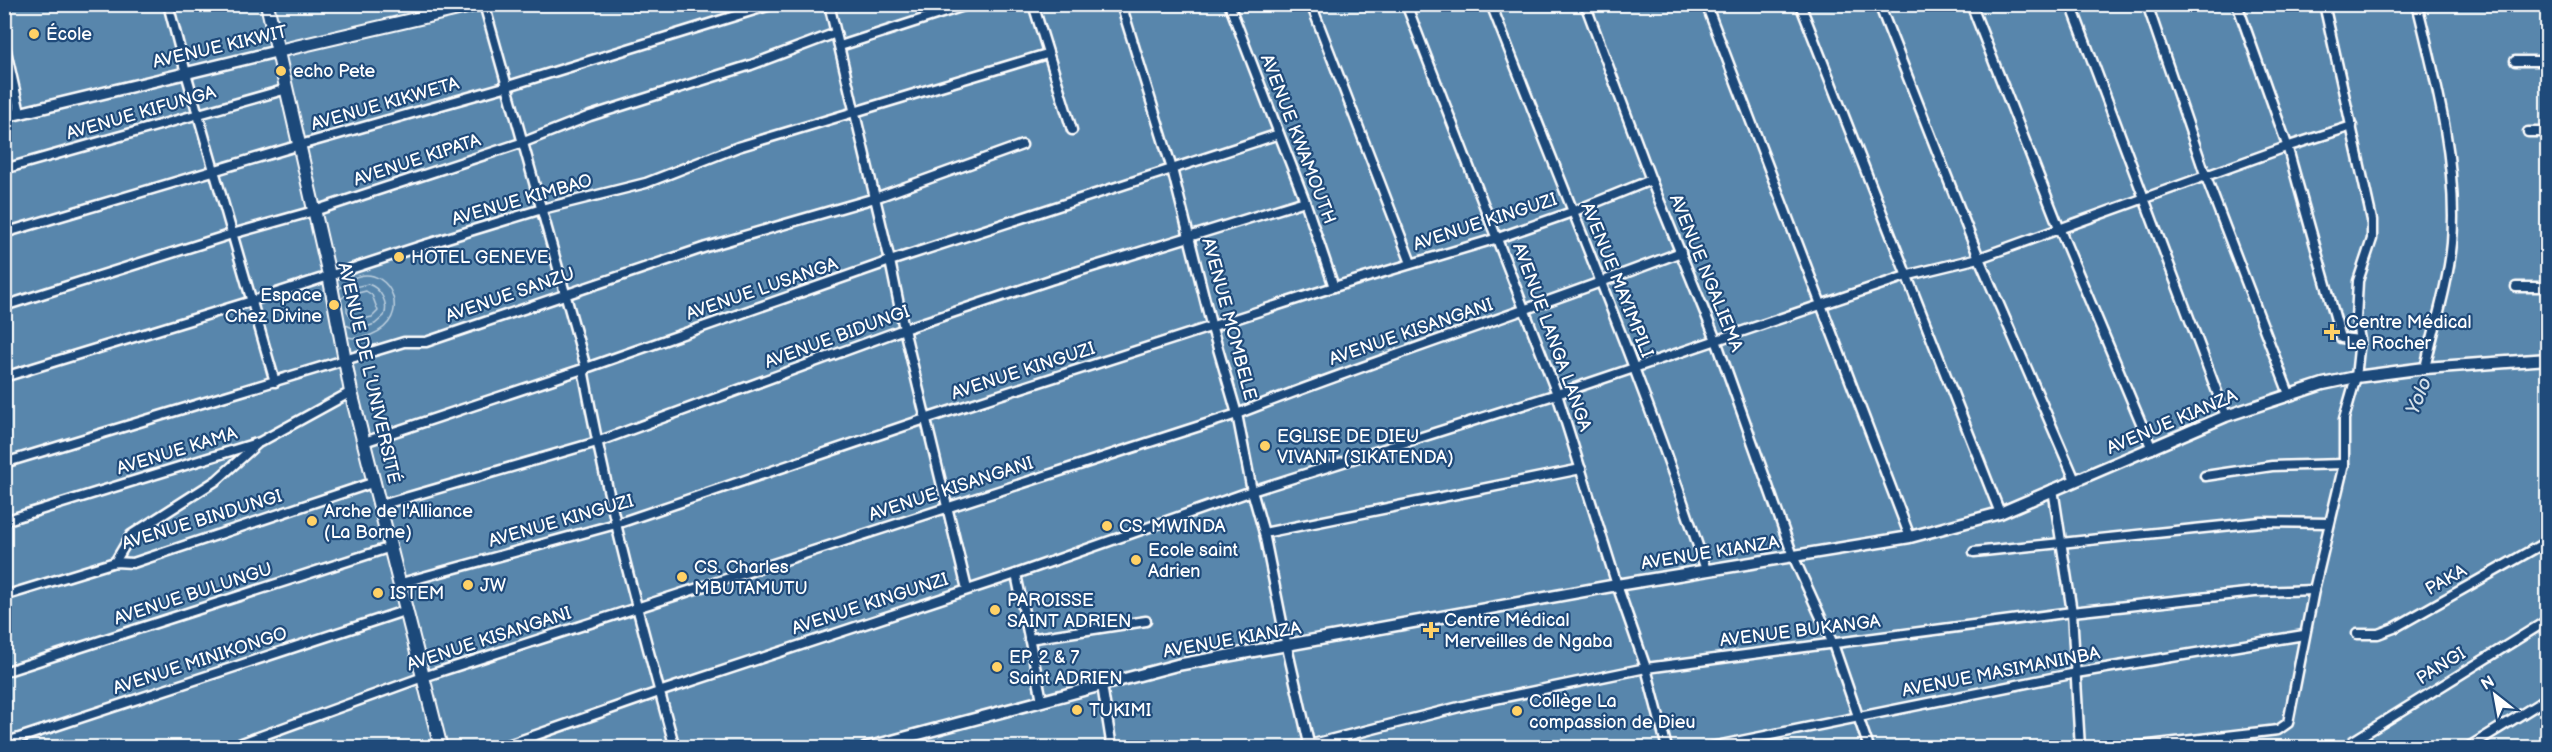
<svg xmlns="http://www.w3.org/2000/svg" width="2552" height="752" font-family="'Balsamiq Sans',sans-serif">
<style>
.water{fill:#5886ac;stroke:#9bb6cd;stroke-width:1.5}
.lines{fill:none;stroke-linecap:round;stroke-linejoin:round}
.shore{stroke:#bccfde;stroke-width:1.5}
.minor-casing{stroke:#fff;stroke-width:13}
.tertiary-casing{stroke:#fff;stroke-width:15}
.secondary-casing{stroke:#fff;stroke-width:16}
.minor{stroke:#1f4a7a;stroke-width:8}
.tertiary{stroke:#1f4a7a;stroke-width:10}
.secondary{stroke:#1f4a7a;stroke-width:12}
.poi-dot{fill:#ffd166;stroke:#1f4a7a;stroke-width:2}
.labels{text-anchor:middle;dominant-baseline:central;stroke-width:4.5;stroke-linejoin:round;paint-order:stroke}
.poi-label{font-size:18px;fill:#fff;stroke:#1f4a7a;text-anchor:start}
.street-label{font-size:18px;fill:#fff;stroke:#1f4a7a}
.water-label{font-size:20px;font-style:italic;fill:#d5e1ea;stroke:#1f4a7a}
</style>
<rect width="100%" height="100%" fill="#1f4a7a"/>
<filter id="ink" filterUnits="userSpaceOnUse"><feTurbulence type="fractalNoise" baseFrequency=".0167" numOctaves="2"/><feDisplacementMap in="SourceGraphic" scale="12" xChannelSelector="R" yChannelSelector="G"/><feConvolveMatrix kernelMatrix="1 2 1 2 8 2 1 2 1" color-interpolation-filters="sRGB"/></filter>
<g filter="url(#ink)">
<!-- water -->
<rect class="water" x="5" y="5" width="2542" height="742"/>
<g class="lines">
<!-- shore -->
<g class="shore">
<path d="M 339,289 C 346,284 350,278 359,276 C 390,267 414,318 371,335 C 363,338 357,339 348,337"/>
<polygon points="366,291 372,295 378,311 372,317 354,321 347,311 347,305 358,293"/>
<path d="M 341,299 L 355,287 L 368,284 C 381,288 389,304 384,316 L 375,324 L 357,330 L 346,325"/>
</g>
<!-- minor casing -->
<g class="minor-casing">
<g id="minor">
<polyline points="168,4 186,73 275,382"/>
<path d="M 484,4 L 586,368 L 584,374 C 607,500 641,624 675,748"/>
<polyline points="829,4 890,261 904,329 967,589"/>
<polyline points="1033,4 1072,130"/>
<polyline points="1121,4 1172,169 1212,328 1237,414 1252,491 1264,533 1287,647 1310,748"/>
<polyline points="1229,4 1305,201 1334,287"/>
<polyline points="1311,4 1411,263"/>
<polyline points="1406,4 1557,394 1617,585 1646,668 1667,748"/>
<path d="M 1491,4 C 1564,192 1643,378 1706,570"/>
<polyline points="1585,4 1651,180 1716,340 1793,556 1833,644 1869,748"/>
<polyline points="1706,4 1910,537"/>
<polyline points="1800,4 2000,513"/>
<polyline points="1879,4 1979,258 2075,480"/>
<polyline points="1971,4 2060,230 2152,449"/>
<polyline points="2071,4 2226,416"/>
<polyline points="2147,4 2206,177 2289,394"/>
<polyline points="2237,4 2286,142 2341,338 2360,340"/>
<path d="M 2417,4 C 2436,81 2458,164 2452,243 C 2448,285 2434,327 2425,368"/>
<polyline points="4,42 20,113"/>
<polyline points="840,46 970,4"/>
<polyline points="2515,61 2548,61"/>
<polyline points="2528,132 2548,132"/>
<polyline points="4,169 287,89"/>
<polyline points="4,233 300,145 508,86 774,4"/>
<polyline points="2516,287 2548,287"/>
<polyline points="4,306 232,234 314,211 524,142 590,116 751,65 836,33"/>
<polyline points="4,377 252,301 421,246 542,209 646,183 738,147 1047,54"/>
<polyline points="364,442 586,368 890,261 1279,134"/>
<polyline points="4,463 404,342 426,342 706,247 875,198 1022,145"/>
<polyline points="2205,476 2272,466 2344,464"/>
<polyline points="2053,489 2072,612 2080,748"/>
<polyline points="381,505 597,442 904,329 1050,280 1305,201"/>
<polyline points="4,521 260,442 351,392"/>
<polyline points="1264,533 1581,469"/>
<polyline points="1974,552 2261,522 2329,523"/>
<polyline points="115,562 131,535 217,480 257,444"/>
<polyline points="1016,574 1042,700"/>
<polyline points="401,583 616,524 925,419 1334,287 1498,238 1572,212 1651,180"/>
<polyline points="4,596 115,562 133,563 375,482"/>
<polyline points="2357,634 2378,634 2394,628 2548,541"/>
<polyline points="1029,639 1146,621"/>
<polyline points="4,672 391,547"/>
<polyline points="1102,685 1112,748"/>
<polyline points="2353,741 2548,620"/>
<polyline points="4,743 407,610"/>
<path d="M 228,748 L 423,677 L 1237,414 C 1384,356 1534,309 1681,252"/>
<polyline points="499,748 659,692 1016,574 1252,491 1557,394 1909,275 1979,258 2286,147 2352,126"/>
<polyline points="1298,748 1471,704 1646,668 2072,612 2255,592 2314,590"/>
<polyline points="1706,748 2076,673 2304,635"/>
<polyline points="2124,748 2278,730 2288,723 2314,590 2344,464 2344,419 2356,377 2360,340 2356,318 2358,281 2372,239 2372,220 2324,4"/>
<polyline points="2467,748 2548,698"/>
</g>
</g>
<!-- tertiary casing -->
<g class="tertiary-casing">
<g id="tertiary">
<polyline points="4,117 278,51"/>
<polyline points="866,748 1177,665 1617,585 1910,537 2000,513 2226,416 2323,384 2356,377 2425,368 2548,359"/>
</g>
</g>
<!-- secondary casing -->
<g class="secondary-casing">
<g id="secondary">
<polyline points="267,4 329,275 351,392 441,748"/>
<polyline points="278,51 480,4"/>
</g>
</g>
<!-- minor -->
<use href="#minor" class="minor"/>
<!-- tertiary -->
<use href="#tertiary" class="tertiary"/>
<!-- secondary -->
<use href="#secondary" class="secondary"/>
</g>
</g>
<!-- markers -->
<g class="poi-dot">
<circle cx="34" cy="34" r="6"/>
<circle cx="281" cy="71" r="6"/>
<circle cx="399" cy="257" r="6"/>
<circle cx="334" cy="305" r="6"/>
<path d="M2329 323h6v6h6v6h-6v6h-6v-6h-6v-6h6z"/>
<circle cx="1265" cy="446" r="6"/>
<circle cx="312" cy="521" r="6"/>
<circle cx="1107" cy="526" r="6"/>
<circle cx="1136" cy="560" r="6"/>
<circle cx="682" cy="577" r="6"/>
<circle cx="468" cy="585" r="6"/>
<circle cx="378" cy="593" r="6"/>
<circle cx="995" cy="610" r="6"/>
<path d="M1428 621h6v6h6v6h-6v6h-6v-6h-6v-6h6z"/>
<circle cx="997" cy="667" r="6"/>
<circle cx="1077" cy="710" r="6"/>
<circle cx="1517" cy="711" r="6"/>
</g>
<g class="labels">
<!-- poi labels -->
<g class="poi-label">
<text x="46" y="34">École</text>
<text x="293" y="71">echo Pete</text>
<text x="411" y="257">HOTEL GENEVE</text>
<text x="322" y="295" text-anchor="end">Espace<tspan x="322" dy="21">Chez Divine</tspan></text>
<text x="2346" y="322">Centre Médical<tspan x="2346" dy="21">Le Rocher</tspan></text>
<text x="1277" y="436">EGLISE DE DIEU<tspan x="1277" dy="21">VIVANT (SIKATENDA)</tspan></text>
<text x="324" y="511">Arche de l'Alliance<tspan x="324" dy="21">(La Borne)</tspan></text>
<text x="1119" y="526">CS. MWINDA</text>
<text x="1148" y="550">Ecole saint<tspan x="1148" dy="21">Adrien</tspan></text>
<text x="694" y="567">CS. Charles<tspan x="694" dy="21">MBUTAMUTU</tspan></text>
<text x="480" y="585">JW</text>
<text x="390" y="593">ISTEM</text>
<text x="1007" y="600">PAROISSE<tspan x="1007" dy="21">SAINT ADRIEN</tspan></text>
<text x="1444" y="620">Centre Médical<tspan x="1444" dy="21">Merveilles de Ngaba</tspan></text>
<text x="1009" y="657">EP. 2 &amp; 7<tspan x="1009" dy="21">Saint ADRIEN</tspan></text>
<text x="1529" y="701">Collège La<tspan x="1529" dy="21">compassion de Dieu</tspan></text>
<text x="1089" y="710">TUKIMI</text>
</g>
<!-- street labels -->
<g class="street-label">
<text transform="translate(220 47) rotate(-13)">AVENUE KIKWIT</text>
<text transform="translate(385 104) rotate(-16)">AVENUE KIKWETA</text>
<text transform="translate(141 113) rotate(-16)">AVENUE KIFUNGA</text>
<text transform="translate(1298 139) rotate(69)">AVENUE KWAMOUTH</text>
<text transform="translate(417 160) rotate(-18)">AVENUE KIPATA</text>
<text transform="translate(522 200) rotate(-16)">AVENUE KIMBAO</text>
<text transform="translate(1485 222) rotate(-18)">AVENUE KINGUZI</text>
<text transform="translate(1706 273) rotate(68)">AVENUE NGALIEMA</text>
<text transform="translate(1617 280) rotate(68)">AVENUE MAYIMPILI</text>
<text transform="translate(762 289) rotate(-19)">AVENUE LUSANGA</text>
<text transform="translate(510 295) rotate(-19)">AVENUE SANZU</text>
<text transform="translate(1229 319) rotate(75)">AVENUE MOMBELE</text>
<text transform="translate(1411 332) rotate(-19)">AVENUE KISANGANI</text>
<text transform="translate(837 337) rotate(-20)">AVENUE BIDUNGI</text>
<text transform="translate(1552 337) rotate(70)">AVENUE LANGA LANGA</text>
<text transform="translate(1023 371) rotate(-18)">AVENUE KINGUZI</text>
<text transform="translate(369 373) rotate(77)">AVENUE DE L’UNIVERSITÉ</text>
<text transform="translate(2172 422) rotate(-23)">AVENUE KIANZA</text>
<text transform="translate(177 451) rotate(-17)">AVENUE KAMA</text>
<text transform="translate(951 489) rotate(-18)">AVENUE KISANGANI</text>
<text transform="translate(202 520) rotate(-17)">AVENUE BINDUNGI</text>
<text transform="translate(561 521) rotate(-16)">AVENUE KINGUZI</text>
<text transform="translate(1710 553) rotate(-9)">AVENUE KIANZA</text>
<text transform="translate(2446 580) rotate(-29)">PAKA</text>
<text transform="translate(193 594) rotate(-18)">AVENUE BULUNGU</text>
<text transform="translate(870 604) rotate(-18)">AVENUE KINGUNZI</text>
<text transform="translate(1800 631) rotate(-7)">AVENUE BUKANGA</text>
<text transform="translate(489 639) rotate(-18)">AVENUE KISANGANI</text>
<text transform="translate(1232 640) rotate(-10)">AVENUE KIANZA</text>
<text transform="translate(200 661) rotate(-18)">AVENUE MINIKONGO</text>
<text transform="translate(2441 666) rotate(-32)">PANGI</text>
<text transform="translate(2001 672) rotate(-11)">AVENUE MASIMANINBA</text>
</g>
<!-- water labels -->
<g class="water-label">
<text transform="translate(2419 396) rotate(-68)">Yolo</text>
</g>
</g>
<!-- margin -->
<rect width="2552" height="752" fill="none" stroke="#1f4a7a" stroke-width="24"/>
<rect x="12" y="12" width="2528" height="728" fill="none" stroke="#fff" stroke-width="2" filter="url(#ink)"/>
<!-- north arrow -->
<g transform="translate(2495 695) rotate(329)" stroke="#1f4a7a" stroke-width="4.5" paint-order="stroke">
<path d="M0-4.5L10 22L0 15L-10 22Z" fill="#ffffff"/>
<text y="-9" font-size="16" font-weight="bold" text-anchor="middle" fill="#ffffff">N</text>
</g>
</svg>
